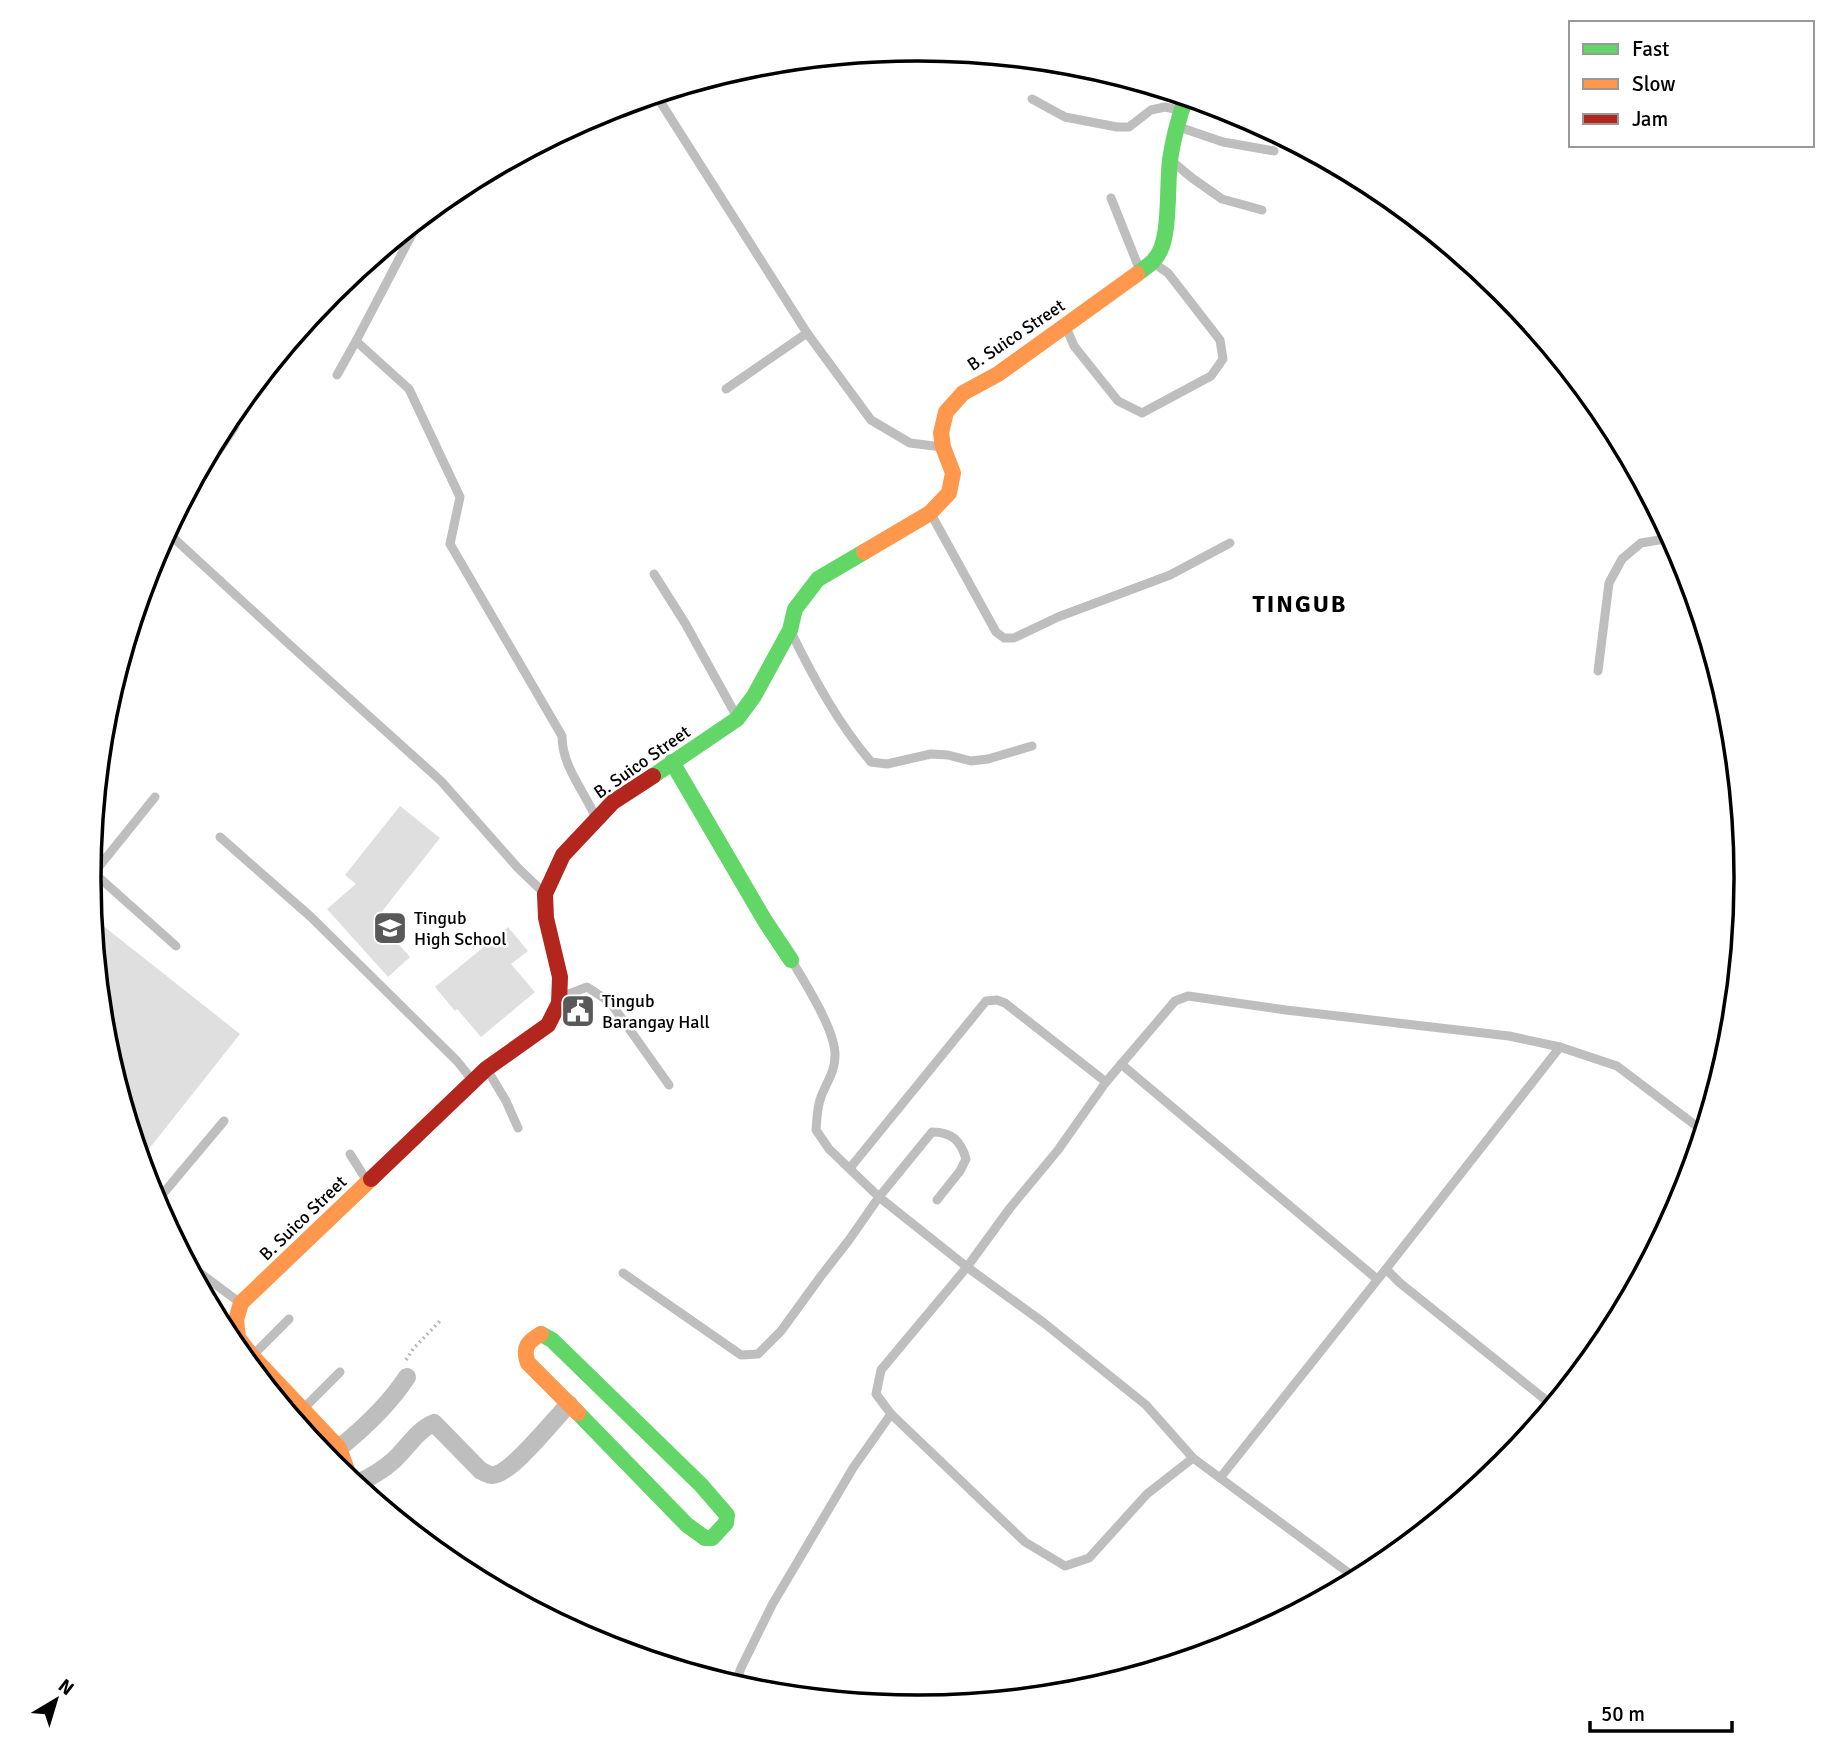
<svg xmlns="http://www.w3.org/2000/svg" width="1835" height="1756" font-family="Signika,sans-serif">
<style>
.building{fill:#dfdfdf}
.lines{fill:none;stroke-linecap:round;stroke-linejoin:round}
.path{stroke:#b9b9b9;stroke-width:3.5;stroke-dasharray:2 3.5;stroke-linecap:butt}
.lane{stroke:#bebebe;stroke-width:9}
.street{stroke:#bebebe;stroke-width:18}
.fast{stroke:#63d668;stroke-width:16}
.slow{stroke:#ff974d;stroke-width:16}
.jam{stroke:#b3261e;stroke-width:16}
.labels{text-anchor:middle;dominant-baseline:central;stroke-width:5;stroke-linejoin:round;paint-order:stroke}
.street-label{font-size:18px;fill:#000;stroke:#fff}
.poi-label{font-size:18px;fill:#000;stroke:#fff;text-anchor:start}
.district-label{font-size:24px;font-weight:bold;letter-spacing:2px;fill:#000;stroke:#fff}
.rim{fill:none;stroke:#000;stroke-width:3.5}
</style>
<rect width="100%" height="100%" fill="#fff"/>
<!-- building -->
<g class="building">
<polygon points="400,806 440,838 376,919 410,957 388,977 327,909 356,884 345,875"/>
<polygon points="92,917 240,1034 141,1159 104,1039"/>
<polygon points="508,927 528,951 511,964 535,992 481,1037 457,1009 455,1011 435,987"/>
<polygon points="580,997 593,1016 577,1026 570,1015 574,999"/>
</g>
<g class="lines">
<!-- path -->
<polyline class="path" points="406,1360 413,1349 441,1320"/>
<!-- lane -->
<g class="lane">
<polyline points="656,95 807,333 871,420 910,443 942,447"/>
<polyline points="1032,99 1065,117 1117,127 1129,127 1151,110 1165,107 1179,110"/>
<polyline points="1179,127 1223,142 1274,151"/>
<polyline points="1173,162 1192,178 1222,199 1262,210"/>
<polyline points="1111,198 1139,268"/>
<polyline points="1066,327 1074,346 1118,401 1142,413 1211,376 1223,359 1220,340 1168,273 1155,264"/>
<path d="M 356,341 L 409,389 L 460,497 L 450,544 L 562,736 C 562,766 583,789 595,816"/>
<polyline points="337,375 356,341 420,219"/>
<polyline points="726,389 807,333"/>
<polyline points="192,485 199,480 235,426"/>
<polyline points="931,514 996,632 1004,638 1014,638 1058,617 1170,575 1230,543"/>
<polyline points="167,532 290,645 441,781 518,868 542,891"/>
<polyline points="654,574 685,623 737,717"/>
<path d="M 792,634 C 814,679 838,723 871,762 L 887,764 L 931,754 L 948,755 L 971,761 L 988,759 L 1032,746"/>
<polyline points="1598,671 1609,583 1622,559 1641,543 1671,538"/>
<polyline points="1740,813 1743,916"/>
<polyline points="220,837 311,917 457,1061 473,1081"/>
<polyline points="94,873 176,946"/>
<polyline points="89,879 155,797"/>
<path d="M 792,961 C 805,983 836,1031 835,1056 C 835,1072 826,1083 821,1097 C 817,1107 817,1119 816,1130 L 829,1149 L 879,1197 L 967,1267 L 1044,1323 L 1146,1405 L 1193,1458 L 1357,1579"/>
<polyline points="561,997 587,987 610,1002 669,1085"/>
<polyline points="1121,1064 1377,1279"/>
<polyline points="488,1071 506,1101 518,1128"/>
<polyline points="350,1154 367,1181"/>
<polyline points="850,1168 986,1001 997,1000 1005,1003 1106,1082"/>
<polyline points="156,1202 224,1121"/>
<polyline points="188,1264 239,1302"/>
<path d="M 623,1273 L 741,1355 L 758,1354 L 781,1331 L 821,1276 L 849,1240 L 879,1197 L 932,1132 C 952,1132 961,1141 966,1159 L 960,1171 L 937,1200"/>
<polyline points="253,1355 289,1319"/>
<polyline points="1552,1405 1400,1283 1386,1269 1560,1047"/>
<polyline points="304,1408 340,1372"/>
<polyline points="891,1414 876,1394 881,1370 967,1267 1010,1208 1058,1150 1106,1082 1175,1001 1188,996 1286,1010 1509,1036 1560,1047 1617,1066 1703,1131"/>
<polyline points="1220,1478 1386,1269"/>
<polyline points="735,1685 741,1668 772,1605 853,1468 891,1414 1025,1542 1065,1566 1089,1558 1147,1494 1193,1458"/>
</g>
<!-- street -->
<g class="street">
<path d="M 339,1448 C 364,1428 390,1403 407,1377"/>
<path d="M 356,1484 C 369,1478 382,1471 394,1460 C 407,1448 417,1430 434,1423 L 481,1471 C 485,1472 488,1475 492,1475 C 510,1476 555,1418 569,1404"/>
</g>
<!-- fast -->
<g class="fast">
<path d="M 1137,274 C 1146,267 1155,262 1160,251 C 1170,231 1167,184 1170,160 C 1173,139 1179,117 1186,97"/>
<polyline points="672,762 765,921 791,960"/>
<polyline points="653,776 737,719 754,696 790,630 795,609 818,579 864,552"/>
<polyline points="541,1334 552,1340 701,1485 727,1515 726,1523 712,1538 705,1538 687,1525 578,1413"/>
</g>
<!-- slow -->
<g class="slow">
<polyline points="864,552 930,513 949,493 953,473 943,447 941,433 946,412 963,393 998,374 1137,274"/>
<path d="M 541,1334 C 528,1341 522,1348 528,1363 L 578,1413"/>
<polyline points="351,1481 339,1448 252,1356 238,1338 236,1320 241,1303 371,1179"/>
</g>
<!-- jam -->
<polyline class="jam" points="371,1179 486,1069 548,1025 559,1003 560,977 546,918 545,894 563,855 613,802 653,776"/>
</g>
<!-- icons -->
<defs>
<g id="school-square" transform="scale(1.75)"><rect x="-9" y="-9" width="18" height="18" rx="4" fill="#595959" stroke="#fff"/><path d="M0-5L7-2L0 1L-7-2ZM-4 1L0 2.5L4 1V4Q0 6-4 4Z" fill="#fff"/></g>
<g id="civic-square" transform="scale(1.75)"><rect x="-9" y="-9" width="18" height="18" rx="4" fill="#595959" stroke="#fff"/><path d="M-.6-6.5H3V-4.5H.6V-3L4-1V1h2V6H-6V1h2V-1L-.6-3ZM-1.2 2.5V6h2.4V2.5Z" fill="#fff"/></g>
</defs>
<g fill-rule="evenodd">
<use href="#school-square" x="390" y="928"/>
<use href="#civic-square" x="578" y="1011"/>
</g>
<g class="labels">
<!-- street labels -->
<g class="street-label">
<text transform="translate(1016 335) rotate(-34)">B. Suico Street</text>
<text transform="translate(642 762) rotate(-35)">B. Suico Street</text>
<text transform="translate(303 1218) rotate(-44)">B. Suico Street</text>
</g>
<!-- poi labels -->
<g class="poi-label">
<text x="414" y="918">Tingub<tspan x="414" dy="21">High School</tspan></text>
<text x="602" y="1001">Tingub<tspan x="602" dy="21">Barangay Hall</tspan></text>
</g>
<!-- district labels -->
<g class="district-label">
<text x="1300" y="604">TINGUB</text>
</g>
</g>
<!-- crop -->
<path d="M0 0H1835V1756H0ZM917 61H918A816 816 0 0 1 1734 877V879A816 816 0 0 1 918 1695H917A816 816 0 0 1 101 879V877A816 816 0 0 1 917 61Z" fill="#fff" fill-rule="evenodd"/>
<path class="rim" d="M917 61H918A816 816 0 0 1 1734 877V879A816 816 0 0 1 918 1695H917A816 816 0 0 1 101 879V877A816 816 0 0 1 917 61Z"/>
<!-- legend -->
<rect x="1569" y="21" width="245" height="126" fill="#ffffff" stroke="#999999" stroke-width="2"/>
<rect x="1583" y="44" width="35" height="10" fill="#63d668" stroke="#999999" stroke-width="2"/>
<text x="1632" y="56" font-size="21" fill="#000000">Fast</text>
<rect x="1583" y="79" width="35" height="10" fill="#ff974d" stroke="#999999" stroke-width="2"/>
<text x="1632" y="91" font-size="21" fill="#000000">Slow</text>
<rect x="1583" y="114" width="35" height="10" fill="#b3261e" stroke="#999999" stroke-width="2"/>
<text x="1632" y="126" font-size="21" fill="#000000">Jam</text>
<!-- north arrow -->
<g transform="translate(56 1700) rotate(38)" stroke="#ffffff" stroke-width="5" paint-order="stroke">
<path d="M0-5L12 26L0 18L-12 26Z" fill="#000000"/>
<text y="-10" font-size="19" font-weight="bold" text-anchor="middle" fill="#000000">N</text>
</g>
<!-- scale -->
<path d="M1590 1721v10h142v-10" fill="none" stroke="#000000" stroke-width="3.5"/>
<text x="1601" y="1721" font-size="21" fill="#000000" stroke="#ffffff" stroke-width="5" paint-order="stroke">50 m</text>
</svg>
